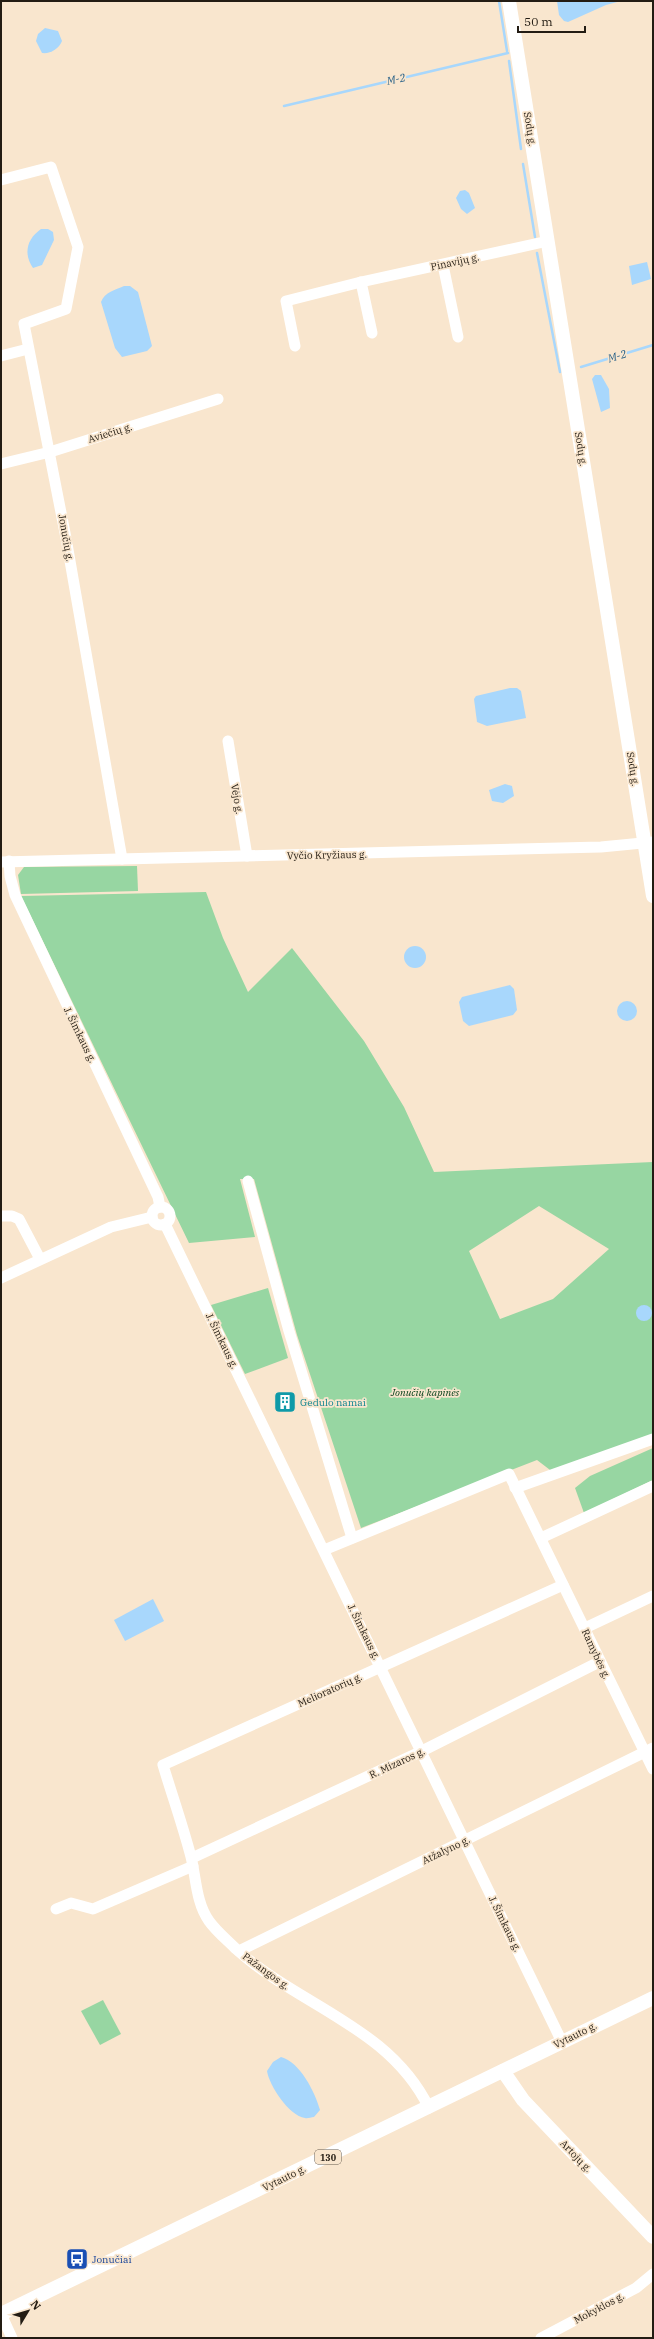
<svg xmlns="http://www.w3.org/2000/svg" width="654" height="2339" font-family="'IBM Plex Serif',serif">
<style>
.green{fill:#97d6a2;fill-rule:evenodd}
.water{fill:#a8d7fc}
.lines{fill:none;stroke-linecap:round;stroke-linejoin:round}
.stream{stroke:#a8d7fc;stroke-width:2.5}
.minor{stroke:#fff;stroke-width:11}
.major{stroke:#fff;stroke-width:14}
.labels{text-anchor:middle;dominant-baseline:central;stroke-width:3.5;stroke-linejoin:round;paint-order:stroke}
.shield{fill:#f9e6ce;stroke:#63594b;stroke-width:1}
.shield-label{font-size:9px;font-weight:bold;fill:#231c13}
.street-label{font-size:10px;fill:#231c13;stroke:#f9e6ce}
.park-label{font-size:10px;font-style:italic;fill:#003e16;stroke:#f9e6ce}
.culture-label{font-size:10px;fill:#0d838f;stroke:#f9e6ce;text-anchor:start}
.transit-label{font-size:10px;fill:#164399;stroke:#f9e6ce;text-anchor:start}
.water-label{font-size:11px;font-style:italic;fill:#215c85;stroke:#f9e6ce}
</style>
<rect width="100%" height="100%" fill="#f9e6ce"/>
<!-- green -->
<g class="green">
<polygon points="137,866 138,891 21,894 18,875 24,867"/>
<path d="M 206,892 L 223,938 L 248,992 L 292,948 L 364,1041 L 404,1107 L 434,1172 L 653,1162 L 653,1435 L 554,1473 L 537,1460 L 361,1528 L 297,1335 L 254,1179 L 240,1179 L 255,1237 L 189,1243 L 21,896 ZM 539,1206 L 609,1249 L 553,1299 L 500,1319 L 469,1251 Z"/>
<polygon points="268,1288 288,1358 245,1374 211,1305"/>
<polygon points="653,1448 653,1480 584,1513 575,1488 590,1476"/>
<polygon points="103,2000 121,2034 100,2045 81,2011"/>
</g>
<!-- water -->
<g class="water">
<polygon points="557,1 621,1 606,5 568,22 564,21 559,15"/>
<path d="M 45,28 L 58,31 L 62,41 C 59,49 50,54 42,53 L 36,41 L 38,34 Z"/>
<polygon points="465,190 469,193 475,208 467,214 461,209 456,198 460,191"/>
<path d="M 41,229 L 48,229 L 53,232 L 54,240 L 42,265 L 33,268 C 23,253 27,239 41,229 Z"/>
<polygon points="647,262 651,279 632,285 629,266"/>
<path d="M 124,286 L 130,286 L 138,292 L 152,346 L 147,351 L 122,357 L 115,348 L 101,302 C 105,292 115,290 124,286 Z"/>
<polygon points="595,375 601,375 609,389 610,408 601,412 592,379"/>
<polygon points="510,688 517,688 521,691 526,718 487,726 477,722 474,699 476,696"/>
<polygon points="505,784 512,786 514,796 503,803 492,801 489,790"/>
<circle cx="415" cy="957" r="11"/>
<polygon points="510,985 514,989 517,1010 513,1015 469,1026 463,1021 459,1002 462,997"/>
<circle cx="627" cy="1011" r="10"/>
<circle cx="644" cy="1313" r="8"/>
<polygon points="153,1599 164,1621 125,1641 114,1620"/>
<path d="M 281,2057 C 300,2062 315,2092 320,2110 L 314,2117 C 311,2117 307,2119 305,2118 C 289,2116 269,2085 267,2071 L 273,2062 Z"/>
</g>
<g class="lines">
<!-- stream -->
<g class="stream">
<polyline points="499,1 507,51"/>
<polyline points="509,61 521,149"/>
<polyline points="284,106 508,53"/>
<polyline points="523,164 535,237"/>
<polyline points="537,253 560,372"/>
<polyline points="581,367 653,345"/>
</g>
<!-- minor -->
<g class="minor">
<polyline points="1,180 51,167 78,247 66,309 24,324 66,538 122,859"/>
<polyline points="443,265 458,337"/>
<polyline points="361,282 372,333"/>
<polyline points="295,346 286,301 361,282 548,241"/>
<polyline points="1,356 28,349"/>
<polyline points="1,464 50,452 218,399"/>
<polyline points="228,741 247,856"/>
<polyline points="9,861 10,876 15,895 158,1197 160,1207"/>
<polyline points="1,862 601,847 653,842"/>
<polyline points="248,1181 289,1331 352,1538"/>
<circle cx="161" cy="1216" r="9"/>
<polyline points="1,1216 12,1216 19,1219 40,1259"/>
<polyline points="165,1224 562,2042"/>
<polyline points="1,1278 111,1227 152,1217"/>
<polyline points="515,1488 653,1439"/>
<polyline points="541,1538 653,1486"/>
<polyline points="324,1550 509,1474 653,1769"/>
<polyline points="585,1628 653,1596"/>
<polyline points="192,1858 422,1751 599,1662"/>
<polyline points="56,1909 71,1903 93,1909 193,1866"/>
<polyline points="239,1951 653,1748"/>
<path d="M 429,2108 C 390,2027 299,2006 236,1949 C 227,1940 216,1931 209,1921 C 196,1903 196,1877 191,1857 C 183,1826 172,1795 163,1765 L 563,1585"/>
<polyline points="1,2314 12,2338"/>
<polyline points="541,2338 636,2288 653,2274"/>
</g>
<!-- major -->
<g class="major">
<polyline points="509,1 653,896"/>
<polyline points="503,2071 523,2100 653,2237"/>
<polyline points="1,2314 653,1998"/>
</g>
</g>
<!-- icons -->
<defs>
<g id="building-square" transform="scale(1.15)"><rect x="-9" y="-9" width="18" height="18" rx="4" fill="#0f9aa8" stroke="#f9e6ce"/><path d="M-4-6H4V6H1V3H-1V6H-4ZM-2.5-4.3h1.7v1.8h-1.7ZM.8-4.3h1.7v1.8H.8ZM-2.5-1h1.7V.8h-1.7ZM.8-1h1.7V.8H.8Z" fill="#fff"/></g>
<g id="bus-square" transform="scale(1.15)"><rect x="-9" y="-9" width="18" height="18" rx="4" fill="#1a4fb4" stroke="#f9e6ce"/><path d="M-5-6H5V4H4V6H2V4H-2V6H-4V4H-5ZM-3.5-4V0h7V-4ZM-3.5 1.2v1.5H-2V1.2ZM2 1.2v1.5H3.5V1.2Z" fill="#fff"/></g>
</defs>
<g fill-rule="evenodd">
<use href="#building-square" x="285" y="1402"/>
<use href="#bus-square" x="77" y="2259"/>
</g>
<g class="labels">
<!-- shield labels -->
<rect class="shield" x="315" y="2150" width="26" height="14" rx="3"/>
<g class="shield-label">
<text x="328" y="2157">130</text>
</g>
<!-- street labels -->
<g class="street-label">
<text transform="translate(530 129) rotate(81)">Sodų g.</text>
<text transform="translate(455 262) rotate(-12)">Pinavijų g.</text>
<text transform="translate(110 433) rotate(-17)">Aviečių g.</text>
<text transform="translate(581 449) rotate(81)">Sodų g.</text>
<text transform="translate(66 538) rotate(80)">Jonučių g.</text>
<text transform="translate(633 769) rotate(81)">Sodų g.</text>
<text transform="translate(237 799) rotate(80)">Vėjo g.</text>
<text transform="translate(327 855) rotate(-1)">Vyčio Kryžiaus g.</text>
<text transform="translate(80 1035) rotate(64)">J. Šimkaus g.</text>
<text transform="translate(222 1341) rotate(64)">J. Šimkaus g.</text>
<text transform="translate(364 1632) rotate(64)">J. Šimkaus g.</text>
<text transform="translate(596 1654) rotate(65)">Ramybės g.</text>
<text transform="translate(330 1690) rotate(-24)">Melioratorių g.</text>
<text transform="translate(397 1763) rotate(-25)">R. Mizaros g.</text>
<text transform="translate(446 1850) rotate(-26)">Atžalyno g.</text>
<text transform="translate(505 1924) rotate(64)">J. Šimkaus g.</text>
<text transform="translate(266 1971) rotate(36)">Pažangos g.</text>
<text transform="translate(575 2035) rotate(-26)">Vytauto g.</text>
<text transform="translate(576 2156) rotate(46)">Artojų g.</text>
<text transform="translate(284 2178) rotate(-26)">Vytauto g.</text>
<text transform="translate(599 2308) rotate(-28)">Mokyklos g.</text>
</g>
<!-- park labels -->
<g class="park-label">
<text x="425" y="1392">Jonučių kapinės</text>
</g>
<!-- culture labels -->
<g class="culture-label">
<text x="300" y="1402">Gedulo namai</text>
</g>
<!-- transit labels -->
<g class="transit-label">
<text x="92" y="2259">Jonučiai</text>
</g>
<!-- water labels -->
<g class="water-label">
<text transform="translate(396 79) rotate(-13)">M-2</text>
<text transform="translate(617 356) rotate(-17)">M-2</text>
</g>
</g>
<!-- border -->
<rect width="654" height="2339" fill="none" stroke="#231c13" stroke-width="4"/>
<!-- north arrow -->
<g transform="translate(28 2311) rotate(52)" stroke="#f9e6ce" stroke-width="3" paint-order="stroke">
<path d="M0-3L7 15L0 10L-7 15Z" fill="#231c13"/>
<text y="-6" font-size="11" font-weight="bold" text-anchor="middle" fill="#231c13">N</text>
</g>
<!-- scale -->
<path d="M518 26v6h67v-6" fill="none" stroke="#231c13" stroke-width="2"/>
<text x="524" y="26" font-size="12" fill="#231c13" stroke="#f9e6ce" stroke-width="3" paint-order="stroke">50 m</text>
</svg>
